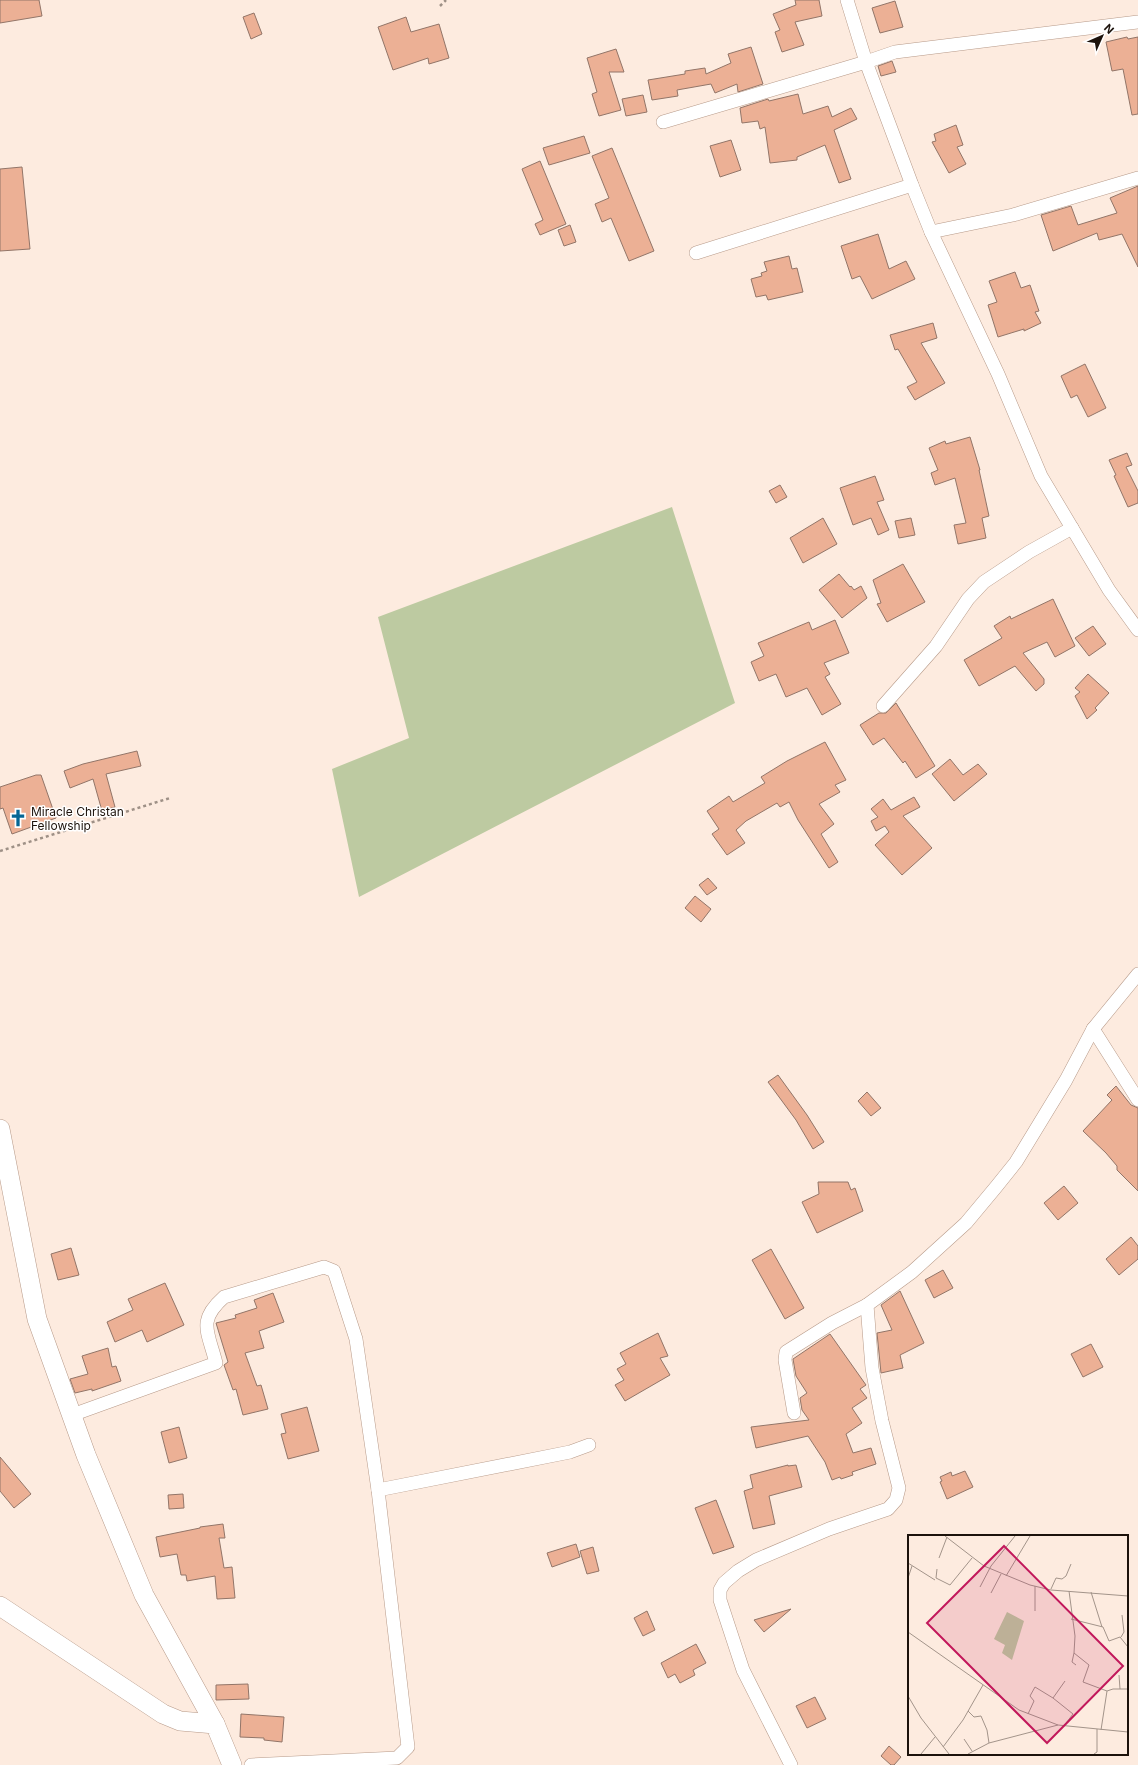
<svg xmlns="http://www.w3.org/2000/svg" width="1138" height="1765" font-family="Inter,sans-serif">
<style>
.green{fill:#bdcaa1}
.building{fill:#ecb095;stroke:#927568}
.lines{fill:none;stroke-linecap:round;stroke-linejoin:round}
.street-casing{stroke:#b79a89;stroke-width:14}
.secondary-casing{stroke:#b79a89;stroke-width:20}
.path{stroke:#9e9086;stroke-width:2.5;stroke-dasharray:3 3;stroke-linecap:butt}
.street{stroke:#fff;stroke-width:13}
.secondary{stroke:#fff;stroke-width:19}
.labels{text-anchor:middle;dominant-baseline:central;stroke-width:3;stroke-linejoin:round;paint-order:stroke}
.poi-label{font-size:12px;fill:#1c120b;stroke:#fff;text-anchor:start}
.inset-road{fill:none;stroke:#a3948a;stroke-width:1}
.view{fill:#c2185b;fill-opacity:0.15;stroke:#c2185b;stroke-width:2}
.inset-edge{fill:none;stroke:#1c120b;stroke-width:2}
</style>
<rect width="100%" height="100%" fill="#fdebdf"/>
<!-- green -->
<polygon class="green" points="672,507 735,703 359,897 332,769 409,738 378,617"/>
<!-- building -->
<g class="building">
<polygon points="0,0 39,0 42,16 0,23"/>
<polygon points="795,0 819,0 822,16 795,22 804,45 782,52 775,32 780,30 773,14 796,5"/>
<polygon points="895,1 903,27 880,33 872,8"/>
<polygon points="254,13 262,34 251,39 243,17"/>
<polygon points="406,17 411,32 439,24 449,58 429,64 428,58 393,70 378,27"/>
<polygon points="1127,37 1128,39 1138,37 1138,114 1132,115 1123,69 1112,71 1106,42"/>
<polygon points="751,47 763,84 738,92 737,84 715,93 711,84 677,90 678,96 652,100 648,80 685,74 685,71 705,68 706,74 731,63 728,54"/>
<polygon points="616,49 624,72 609,72 621,110 599,116 592,94 597,92 587,58"/>
<polygon points="892,61 896,72 881,76 878,66"/>
<polygon points="798,94 803,114 828,106 832,117 851,108 857,119 834,130 851,179 839,183 825,145 797,157 797,160 770,163 765,127 760,129 758,121 742,123 740,108 768,99 769,101"/>
<polygon points="643,95 647,112 626,116 622,99"/>
<polygon points="956,125 963,145 957,147 966,164 949,173 932,142 936,141 934,134"/>
<polygon points="584,136 590,153 549,165 543,148"/>
<polygon points="731,140 741,170 720,177 710,146"/>
<polygon points="612,148 654,251 629,261 611,218 602,222 595,204 609,198 592,156"/>
<polygon points="540,161 566,224 540,235 535,224 543,220 522,169"/>
<polygon points="22,167 30,249 0,251 0,169"/>
<polygon points="1138,186 1138,267 1122,234 1099,240 1097,233 1053,251 1041,215 1071,206 1078,225 1117,213 1110,198"/>
<polygon points="570,225 576,242 564,246 558,230"/>
<polygon points="878,234 889,269 906,261 915,279 872,299 860,276 852,279 841,246"/>
<polygon points="789,256 792,269 797,268 803,292 768,300 766,295 756,297 751,279 762,276 761,273 767,271 764,262"/>
<polygon points="1015,272 1021,288 1030,285 1039,311 1035,312 1041,323 1024,331 1024,329 998,337 988,305 997,302 989,281"/>
<polygon points="933,323 937,338 921,343 945,383 915,400 907,387 917,382 898,349 895,350 890,335"/>
<polygon points="1085,364 1106,408 1088,417 1077,395 1071,398 1061,376"/>
<polygon points="970,437 980,470 979,470 989,516 982,518 986,538 958,544 954,525 966,523 955,478 935,485 931,473 938,470 929,448 945,441 946,444"/>
<polygon points="1127,453 1132,465 1126,467 1138,491 1138,503 1128,507 1114,476 1116,475 1109,460"/>
<polygon points="875,476 884,500 877,502 889,530 878,535 871,518 853,525 840,488"/>
<polygon points="780,485 787,497 776,503 769,491"/>
<polygon points="823,518 837,544 803,563 790,538"/>
<polygon points="911,518 915,535 899,538 895,521"/>
<polygon points="903,564 925,602 887,622 877,604 881,603 873,580"/>
<polygon points="839,574 850,587 851,586 854,590 861,586 867,598 842,618 819,590"/>
<polygon points="1053,599 1075,646 1055,657 1047,642 1023,653 1044,679 1044,684 1036,691 1015,666 979,686 964,660 1002,638 994,626 1010,616 1011,619"/>
<polygon points="835,620 849,653 824,663 830,674 825,677 841,704 822,715 807,688 786,697 776,674 759,681 751,662 764,656 758,643 809,622 812,630"/>
<polygon points="1093,626 1106,644 1089,656 1075,638"/>
<polygon points="1088,674 1109,693 1095,708 1097,710 1087,719 1075,696 1080,692 1075,688"/>
<polygon points="896,703 935,766 916,778 905,761 903,763 884,738 873,745 860,725 879,713 886,713"/>
<polygon points="825,742 846,780 835,785 840,792 819,804 834,824 821,834 838,862 829,868 798,820 789,802 780,807 777,803 746,821 736,830 745,843 727,855 712,834 719,829 707,811 729,796 733,802 765,783 761,777 787,761"/>
<polygon points="137,751 141,766 106,774 115,807 102,811 93,779 70,788 64,771 83,764"/>
<polygon points="950,759 963,775 978,764 987,774 954,801 932,774"/>
<polygon points="36,775 41,775 56,818 12,834 3,808 0,809 0,787"/>
<polygon points="914,797 920,807 903,816 932,848 902,875 875,845 889,832 885,826 876,831 871,821 878,817 871,809 883,799 891,810"/>
<polygon points="708,878 717,888 707,895 699,885"/>
<polygon points="695,896 711,909 701,922 685,908"/>
<polygon points="778,1075 807,1115 824,1142 813,1149 796,1120 768,1082"/>
<polygon points="1116,1086 1131,1105 1138,1108 1138,1191 1117,1170 1117,1166 1106,1153 1083,1131 1112,1100 1107,1095"/>
<polygon points="867,1092 881,1108 871,1116 858,1101"/>
<polygon points="818,1182 848,1182 851,1190 855,1188 863,1211 817,1233 802,1202 819,1194"/>
<polygon points="1064,1186 1078,1203 1058,1220 1044,1203"/>
<polygon points="1131,1237 1138,1246 1138,1259 1119,1275 1106,1259"/>
<polygon points="71,1248 79,1275 58,1280 51,1254"/>
<polygon points="771,1249 804,1308 785,1319 752,1260"/>
<polygon points="943,1270 953,1288 934,1298 925,1280"/>
<polygon points="165,1283 184,1325 147,1342 142,1330 115,1342 107,1322 133,1310 128,1299"/>
<polygon points="900,1291 924,1343 900,1355 903,1368 881,1373 877,1333 892,1330 881,1305"/>
<polygon points="273,1293 284,1322 259,1331 264,1348 245,1353 257,1386 261,1385 268,1409 243,1415 236,1389 233,1390 224,1365 228,1362 216,1323 236,1318 235,1315 257,1308 254,1300"/>
<polygon points="658,1333 668,1356 660,1358 670,1375 625,1401 615,1385 624,1380 617,1369 626,1364 620,1353"/>
<polygon points="830,1334 866,1385 860,1389 867,1398 852,1408 862,1423 846,1434 853,1453 871,1448 876,1464 852,1472 853,1475 841,1479 840,1477 832,1480 825,1462 808,1436 756,1448 751,1427 809,1420 802,1410 800,1398 807,1393 796,1376 793,1359"/>
<polygon points="1091,1344 1103,1367 1083,1377 1071,1354"/>
<polygon points="108,1348 112,1367 116,1366 121,1381 92,1391 92,1389 75,1393 70,1379 88,1374 82,1356"/>
<polygon points="307,1407 319,1451 288,1459 281,1434 286,1433 281,1414"/>
<polygon points="179,1427 187,1458 169,1463 161,1432"/>
<polygon points="0,1457 31,1494 14,1508 0,1491"/>
<polygon points="788,1465 788,1466 796,1465 802,1487 769,1496 775,1524 753,1529 744,1491 753,1488 750,1475"/>
<polygon points="965,1471 973,1487 947,1499 940,1482 942,1481 940,1477 951,1472 952,1476"/>
<polygon points="183,1494 184,1508 169,1509 168,1495"/>
<polygon points="716,1500 734,1547 713,1554 695,1508"/>
<polygon points="223,1524 225,1538 219,1538 224,1568 232,1567 235,1598 217,1599 215,1576 187,1581 186,1575 181,1575 177,1554 160,1557 156,1537 200,1528 200,1527"/>
<polygon points="576,1544 580,1557 552,1567 547,1553"/>
<polygon points="593,1547 599,1571 587,1574 580,1551"/>
<polygon points="791,1609 764,1632 754,1620"/>
<polygon points="647,1611 655,1630 643,1636 634,1618"/>
<polygon points="696,1644 706,1663 693,1670 695,1675 680,1683 675,1674 668,1678 661,1663"/>
<polygon points="248,1684 249,1699 216,1700 216,1685"/>
<polygon points="815,1697 826,1719 807,1728 796,1706"/>
<polygon points="241,1714 284,1717 282,1742 264,1740 264,1738 240,1737"/>
<polygon points="889,1746 901,1757 894,1765 891,1765 881,1756"/>
</g>
<g class="lines">
<!-- street casing -->
<g class="street-casing">
<g id="street">
<polyline points="847,0 866,62 912,185 931,232 998,374 1041,476 1109,590 1138,630"/>
<polyline points="663,122 866,62 895,52 1138,22"/>
<polyline points="931,232 1013,215 1138,178"/>
<polyline points="696,253 912,185"/>
<polyline points="883,706 936,646 968,599 984,582 1029,552 1072,528"/>
<polyline points="1093,1029 1138,1100"/>
<polyline points="794,1413 785,1360 786,1352 832,1323 867,1305"/>
<path d="M 72,1415 L 216,1363 C 208,1331 197,1321 224,1297 L 324,1267 L 334,1271 L 356,1339 L 378,1490"/>
<polyline points="251,1765 397,1758 408,1747 378,1490 570,1452 589,1445"/>
<polyline points="791,1765 743,1670 720,1600 720,1590 724,1583 738,1571 756,1560 829,1529 888,1509 896,1500 899,1488 882,1421 872,1368 867,1305 912,1272 966,1223 996,1187 1016,1162 1066,1080 1093,1029 1138,974"/>
</g>
</g>
<!-- secondary casing -->
<g class="secondary-casing">
<g id="secondary">
<polyline points="0,1129 37,1319 86,1455 144,1595 215,1724"/>
<polyline points="0,1606 163,1714 180,1721 215,1724 232,1765"/>
</g>
</g>
<!-- path -->
<g class="path">
<polyline points="440,6 446,0"/>
<polyline points="0,851 170,798"/>
</g>
<!-- street -->
<use href="#street" class="street"/>
<!-- secondary -->
<use href="#secondary" class="secondary"/>
</g>
<!-- icons -->
<defs>
<g id="church-bare" transform="scale(1.38)"><path d="M-1.2-6h2.4v3.5h3.3v2.4h-3.3V6h-2.4V-.1h-3.3v-2.4h3.3Z" fill="#056695" stroke="#fff" stroke-width="2.5" paint-order="stroke"/></g>
</defs>
<g fill-rule="evenodd">
<use href="#church-bare" x="18" y="818"/>
</g>
<g class="labels">
<!-- poi labels -->
<g class="poi-label">
<text x="31" y="811">Miracle Christan<tspan x="31" dy="14">Fellowship</tspan></text>
</g>
</g>
<!-- overview -->
<g transform="translate(908 1535)">
<rect width="220" height="220" fill="#fdebdf"/>
<path d="M 99,77 L 116,86 L 104,125 L 94,118 L 97,110 L 86,104 Z" fill="#bdcaa1"/>
<path class="inset-road" d="M 37,1 L 76,31 L 122,50 L 143,55 L 220,61M 31,23 L 39,2M 0,28 L 27,45M 29,34 L 28,43 L 42,50 L 64,23M 98,41 L 122,1M 0,43 L 4,31M 72,52 L 83,31 L 107,1M 143,54 L 148,43 L 154,44 L 158,41 L 163,29M 161,56 L 167,101 L 166,118 L 181,130 L 175,147 L 199,156M 183,57 L 194,92M 83,58 L 93,39M 127,76 L 127,51M 163,84 L 195,92 L 201,106 L 212,102 L 220,112M 0,97 L 111,175 L 150,190M 213,102 L 216,97 L 214,80M 166,118 L 164,127 L 168,130M 211,140 L 212,154M 0,161 L 13,183 L 41,219M 60,176 L 66,182 L 73,181 L 79,195 L 81,208M 120,179 L 126,166 L 122,161 L 127,152 L 145,163M 155,192 L 165,179 L 145,163 L 157,146M 193,195 L 199,156 L 205,154 L 220,154M 56,204 L 64,216M 35,212 L 55,185 L 75,150M 13,219 L 27,202M 60,219 L 81,208 L 150,190 L 220,197M 186,219 L 189,217 L 189,194"/>
<path class="view" d="M 96,11 L 215,131 L 139,208 L 19,88 Z"/>
<rect width="220" height="220" class="inset-edge"/>
</g>
<!-- north arrow -->
<g transform="translate(1102 36) rotate(45)" stroke="#ffffff" stroke-width="3" paint-order="stroke">
<path d="M0-3L7 15L0 10L-7 15Z" fill="#1c120b"/>
<text y="-6" font-size="11" font-weight="bold" text-anchor="middle" fill="#1c120b">N</text>
</g>
</svg>
